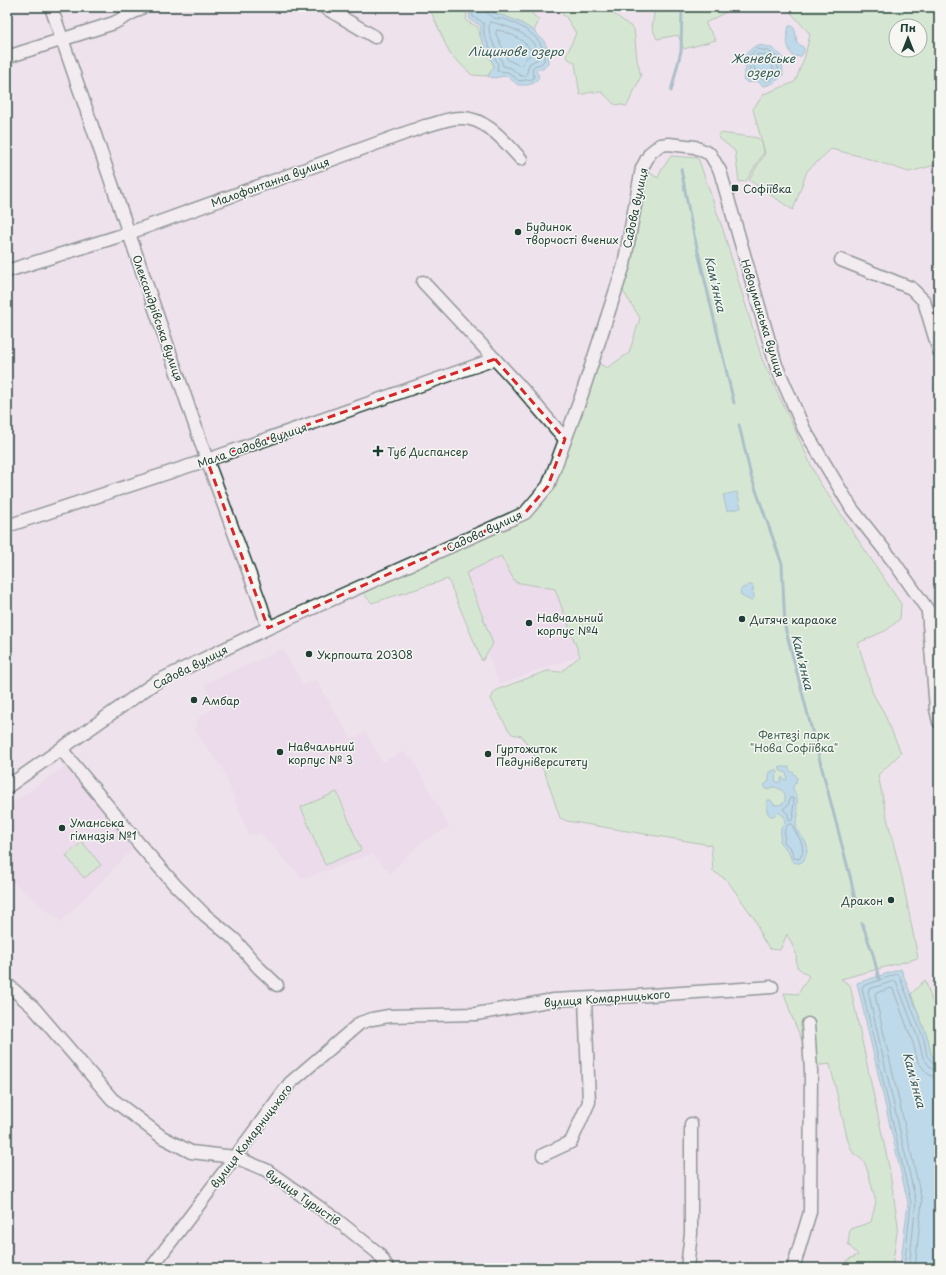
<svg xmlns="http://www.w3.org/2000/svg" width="946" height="1275" font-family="'Playpen Sans',sans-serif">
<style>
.built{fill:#e8d4e8}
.green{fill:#b7eeb1;stroke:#6b9672;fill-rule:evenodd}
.water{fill:#84cfe4;stroke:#5c959e}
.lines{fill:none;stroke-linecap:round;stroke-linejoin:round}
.shore{stroke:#47777a;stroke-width:1}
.stream{stroke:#5c959e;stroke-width:3}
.minor-casing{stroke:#1f3d34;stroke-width:15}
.minor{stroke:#f6f6f2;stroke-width:12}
.marked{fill:none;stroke:#d62828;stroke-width:3;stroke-dasharray:8 5;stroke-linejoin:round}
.poi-dot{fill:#1f3d34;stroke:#f6f6f2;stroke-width:1.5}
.labels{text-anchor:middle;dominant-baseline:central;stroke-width:3;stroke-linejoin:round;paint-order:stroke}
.street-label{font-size:11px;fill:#1f3d34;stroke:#f6f6f2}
.poi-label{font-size:11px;fill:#1f3d34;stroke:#f6f6f2;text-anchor:start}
.park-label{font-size:11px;fill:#3d604d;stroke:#f6f6f2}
.water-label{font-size:12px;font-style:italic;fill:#335a57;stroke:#f6f6f2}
</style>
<rect width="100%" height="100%" fill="#eee2ec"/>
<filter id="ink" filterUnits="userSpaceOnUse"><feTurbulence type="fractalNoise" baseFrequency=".025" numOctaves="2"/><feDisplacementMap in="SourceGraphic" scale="8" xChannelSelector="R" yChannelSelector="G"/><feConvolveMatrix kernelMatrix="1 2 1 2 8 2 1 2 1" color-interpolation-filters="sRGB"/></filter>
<g filter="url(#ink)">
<!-- built -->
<g class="built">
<polygon points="547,534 586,653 500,684 452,566"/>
<polygon points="283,649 303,685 316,680 351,739 366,732 382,762 402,752 413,760 449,827 420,843 390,873 372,854 303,879 260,833 249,835 222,767 194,730 197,720 216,706 204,684"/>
<polygon points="67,765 133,849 61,922 7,877 7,807"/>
</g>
<!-- green -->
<g class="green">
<polygon points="429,7 465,7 467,10 466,21 478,27 480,36 494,66 488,76 472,75 450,54"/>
<polygon points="489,7 525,7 539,20 534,31 521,23 505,16 496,14"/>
<polygon points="554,7 605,7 634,29 637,60 641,76 627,106 614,104 602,92 591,92 580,95 575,63 566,57 576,33 566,17"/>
<polygon points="655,7 726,7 728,11 705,23 716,40 684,49 678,35 657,39 652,27"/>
<path d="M 786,7 L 939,7 L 939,164 L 909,172 L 863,157 L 831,149 L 807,171 L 793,210 L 749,180 L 765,153 L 753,109 L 764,94 L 795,82 L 805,56 L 810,34 ZM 896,26 L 920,26 L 920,50 L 896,50 Z"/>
<polygon points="720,133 758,138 762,143 764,152 746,181 739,182 735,151 718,137"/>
<polygon points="671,156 698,158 723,230 762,359 818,480 901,604 900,619 887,630 858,643 873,694 883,711 901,753 878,775 887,818 902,878 918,958 841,979 850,985 889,1167 898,1225 892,1268 846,1268 847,1260 858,1255 848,1244 850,1229 871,1222 876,1202 868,1172 864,1161 853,1153 848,1141 830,1064 811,1066 810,1054 801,1038 792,1017 784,993 798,994 809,976 797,967 796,953 787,934 780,950 770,949 762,938 756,921 727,880 713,871 711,845 567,821 560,818 545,773 522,736 512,734 508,729 491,699 494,692 499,689 547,671 561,672 580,656 555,589 515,582 501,556 466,573 493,644 482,661 448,579 372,603 358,588 525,513 548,486 593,360 607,368 629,353 640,318 618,283 642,168 658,178 661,171"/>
<polygon points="337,792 361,850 325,865 301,807"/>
<polygon points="82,842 101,865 84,878 66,856"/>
<polygon points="925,980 939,1022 939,1065 931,1054 928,1039 911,994"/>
</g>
<!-- water -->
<g class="water">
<path d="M 468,7 L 486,7 L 496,14 L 505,16 L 521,23 L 534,31 L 544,41 L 547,48 L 548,63 L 543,69 L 537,69 L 536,71 L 539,76 C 536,86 527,85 518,85 L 507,76 C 499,76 495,80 488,76 L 494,66 L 480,36 L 481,30 L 480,25 L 470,20 L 469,10 Z"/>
<path d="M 789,26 L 792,26 L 795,30 L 797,43 L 804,48 L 804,52 L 801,56 L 794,57 C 786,49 786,36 789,26 Z"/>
<path d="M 757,45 L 770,47 L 782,56 L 783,75 C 777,81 772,85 763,86 L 757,81 L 748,83 L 743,79 L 746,68 L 742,58 C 747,53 751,48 757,45 Z"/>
<polygon points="737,492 741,508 727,511 723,495"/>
<polygon points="749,585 752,585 754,588 752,592 754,594 754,598 751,601 742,596 740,593 741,589"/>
<path d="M 782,767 L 789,767 L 789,770 L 794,773 L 797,778 L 796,783 L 793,786 C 793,792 796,793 797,798 C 798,802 796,806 797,810 C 798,816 799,810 798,816 C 797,819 796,822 796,825 C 799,841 814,839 804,860 C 801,864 796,864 792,861 L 788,851 L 780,843 L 781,828 L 785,823 L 784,816 L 778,812 L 775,816 C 765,818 766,806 768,800 L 771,800 L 774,805 C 778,805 783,805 785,801 L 785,794 C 780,788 774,784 767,790 L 764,788 L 765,784 L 769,781 L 769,774 L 770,772 L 776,769 L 778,771 L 778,773 L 775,776 L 776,782 L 780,782 L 782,777 L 784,780 L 786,780 L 787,777 L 786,773 L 781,771 L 779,768 Z"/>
<polygon points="901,969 928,1039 931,1054 939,1065 939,1268 900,1268 908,1203 857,983"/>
</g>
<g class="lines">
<!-- shore -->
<g class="shore">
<path d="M 472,7 L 473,17 L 481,21 L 484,24 L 484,36 L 498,64 L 497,71 L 508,72 L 519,81 L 533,79 L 534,77 L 532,71 C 533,65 536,65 541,64 L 544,61 C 544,55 543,48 540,43 C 533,32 516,23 504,19 C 501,19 497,19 494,18 C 490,16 485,12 484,7"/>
<path d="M 490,22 C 509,26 537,35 539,58 L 529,64 L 526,76 L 521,76 L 511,68 L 503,66 C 500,51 485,37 490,22 Z"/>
<path d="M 497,30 C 508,31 531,43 532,54 L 526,58 L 521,66 L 508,60 L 496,34 Z"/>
<path d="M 757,49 L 768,51 L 778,58 L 778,73 C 770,82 768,83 758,77 L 750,79 L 748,77 L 750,68 L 747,59 Z"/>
<polygon points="758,54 766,55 773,61 773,72 768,76 755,71 753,61"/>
<polygon points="790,798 793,798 794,803 793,810 794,816 791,821 789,820 788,814 783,809 788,805"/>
<path d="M 789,824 L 792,824 C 796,836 809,847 799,859 L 794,858 L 791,849 L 784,842 L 785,829 Z"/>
<polyline points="904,1268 911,1203 862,988 863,986 897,974 899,975 924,1040 927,1056 935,1065 939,1067"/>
<polyline points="909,1268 916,1202 868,991 869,989 894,981 896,981 919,1041 923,1058 932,1069 939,1072"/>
<polyline points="915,1268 922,1201 875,995 876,993 891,988 893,989 913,1043 918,1062 928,1074 934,1077 939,1078"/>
</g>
<!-- stream -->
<g class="stream">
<polyline points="671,91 681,51 682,7"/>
<polyline points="681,169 691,222 734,403"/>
<polyline points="739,425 751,476 782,564 785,627 850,876 856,904"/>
<polyline points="862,923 873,954 879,979"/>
</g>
<!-- minor casing -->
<g class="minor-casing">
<g id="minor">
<polyline points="51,7 207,460 261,605 268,628"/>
<polyline points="324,7 375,37"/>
<polyline points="7,57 114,23 143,7"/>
<polyline points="841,260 911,288 924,301 939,351"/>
<path d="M 7,271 L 129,233 L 425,126 C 436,124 448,118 459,118 C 485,116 505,142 521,159"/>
<polyline points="423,282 517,383 565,439"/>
<polyline points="7,526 207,460 495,359"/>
<polyline points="928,612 936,709 939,722"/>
<polyline points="61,749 140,845 176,886 205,915 234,939 259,968 277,985"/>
<polyline points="7,787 156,682 268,628 525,513 548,486 580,400 624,265 642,168 650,153 660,145 669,144 695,147 710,154 720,171 776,365 804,429 852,509 894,562 939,626"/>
<polyline points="7,984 33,1007 112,1099 162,1137 191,1152 235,1157 266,1170 337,1220 378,1253 388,1268"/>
<polyline points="543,1155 571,1142 589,1102 585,999"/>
<polyline points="151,1268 235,1157 290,1083 360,1023 372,1019 389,1016 476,1014 553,1000 635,996 772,987"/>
<polyline points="687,1268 691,1233 691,1124"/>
<polyline points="793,1268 810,1212 811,1071 808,1024"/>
</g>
</g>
<!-- minor -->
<use href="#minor" class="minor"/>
</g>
</g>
<!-- marked area -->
<path d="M0 0H946V1275H0ZM 495,359 L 565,439 L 548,486 L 525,513 L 268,628 L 207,460 Z" fill="#eee2ec" fill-opacity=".55" fill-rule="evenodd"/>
<path class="marked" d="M 495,359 L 565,439 L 548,486 L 525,513 L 268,628 L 207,460 Z"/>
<!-- markers -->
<g class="poi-dot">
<rect x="731" y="184" width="8" height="8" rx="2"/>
<circle cx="518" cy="232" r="4"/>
<path d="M376 445h4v4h4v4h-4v4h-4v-4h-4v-4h4z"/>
<circle cx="742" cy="619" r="4"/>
<circle cx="529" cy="623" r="4"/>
<circle cx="309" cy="654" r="4"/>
<circle cx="194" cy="700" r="4"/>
<circle cx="280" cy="752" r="4"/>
<circle cx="488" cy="754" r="4"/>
<circle cx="62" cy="828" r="4"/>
<circle cx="891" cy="900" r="4"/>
</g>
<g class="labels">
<!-- street labels -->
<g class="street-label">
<text transform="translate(270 182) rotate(-20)">Малофонтанна вулиця</text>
<text transform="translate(635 208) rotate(-78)">Садова вулиця</text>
<text transform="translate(158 318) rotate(71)">Олександрівська вулиця</text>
<text transform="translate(763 318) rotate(73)">Новоуманська вулиця</text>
<text transform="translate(252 445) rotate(-19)">Мала Садова вулиця</text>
<text transform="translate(484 531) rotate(-25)">Садова вулиця</text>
<text transform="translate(190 667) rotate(-27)">Садова вулиця</text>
<text transform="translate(607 998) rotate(-4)">вулиця Комарницького</text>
<text transform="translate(251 1136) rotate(-53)">вулиця Комарницького</text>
<text transform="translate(303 1197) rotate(35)">вулиця Туристів</text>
</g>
<!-- poi labels -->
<g class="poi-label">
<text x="743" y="188">Софіївка</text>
<text x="526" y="226">Будинок<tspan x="526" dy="13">творчості вчених</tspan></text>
<text x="387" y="451">Туб Диспансер</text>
<text x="537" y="617">Навчальний<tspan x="537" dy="13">корпус №4</tspan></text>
<text x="750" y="619">Дитяче караоке</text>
<text x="317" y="654">Укрпошта 20308</text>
<text x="202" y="700">Амбар</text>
<text x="288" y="746">Навчальний<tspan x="288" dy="13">корпус № 3</tspan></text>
<text x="496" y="748">Гуртожиток<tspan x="496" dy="13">Педуніверситету</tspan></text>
<text x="70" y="822">Уманська<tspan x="70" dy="13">гімназія №1</tspan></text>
<text x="883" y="900" text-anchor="end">Дракон</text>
</g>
<!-- park labels -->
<g class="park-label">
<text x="794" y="734">Фентезі парк<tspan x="794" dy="13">"Нова Софіївка"</tspan></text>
</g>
<!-- water labels -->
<g class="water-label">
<text x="516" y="51">Ліщинове озеро</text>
<text x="763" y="58">Женевське<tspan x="763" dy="14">озеро</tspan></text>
<text transform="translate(716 284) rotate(77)">Кам'янка</text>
<text transform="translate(803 662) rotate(76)">Кам'янка</text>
<text transform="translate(915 1080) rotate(75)">Кам'янка</text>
</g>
</g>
<!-- margin -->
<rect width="946" height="1275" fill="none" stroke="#f6f6f2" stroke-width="24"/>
<rect x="12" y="12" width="922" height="1251" fill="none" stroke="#1f3d34" stroke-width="1.5" filter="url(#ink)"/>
<!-- north arrow -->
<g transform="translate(908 38)"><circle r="19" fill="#f6f6f2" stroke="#a0aca6"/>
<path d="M0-3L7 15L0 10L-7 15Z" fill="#1f3d34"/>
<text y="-6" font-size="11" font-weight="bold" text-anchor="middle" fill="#1f3d34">Пн</text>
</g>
</svg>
